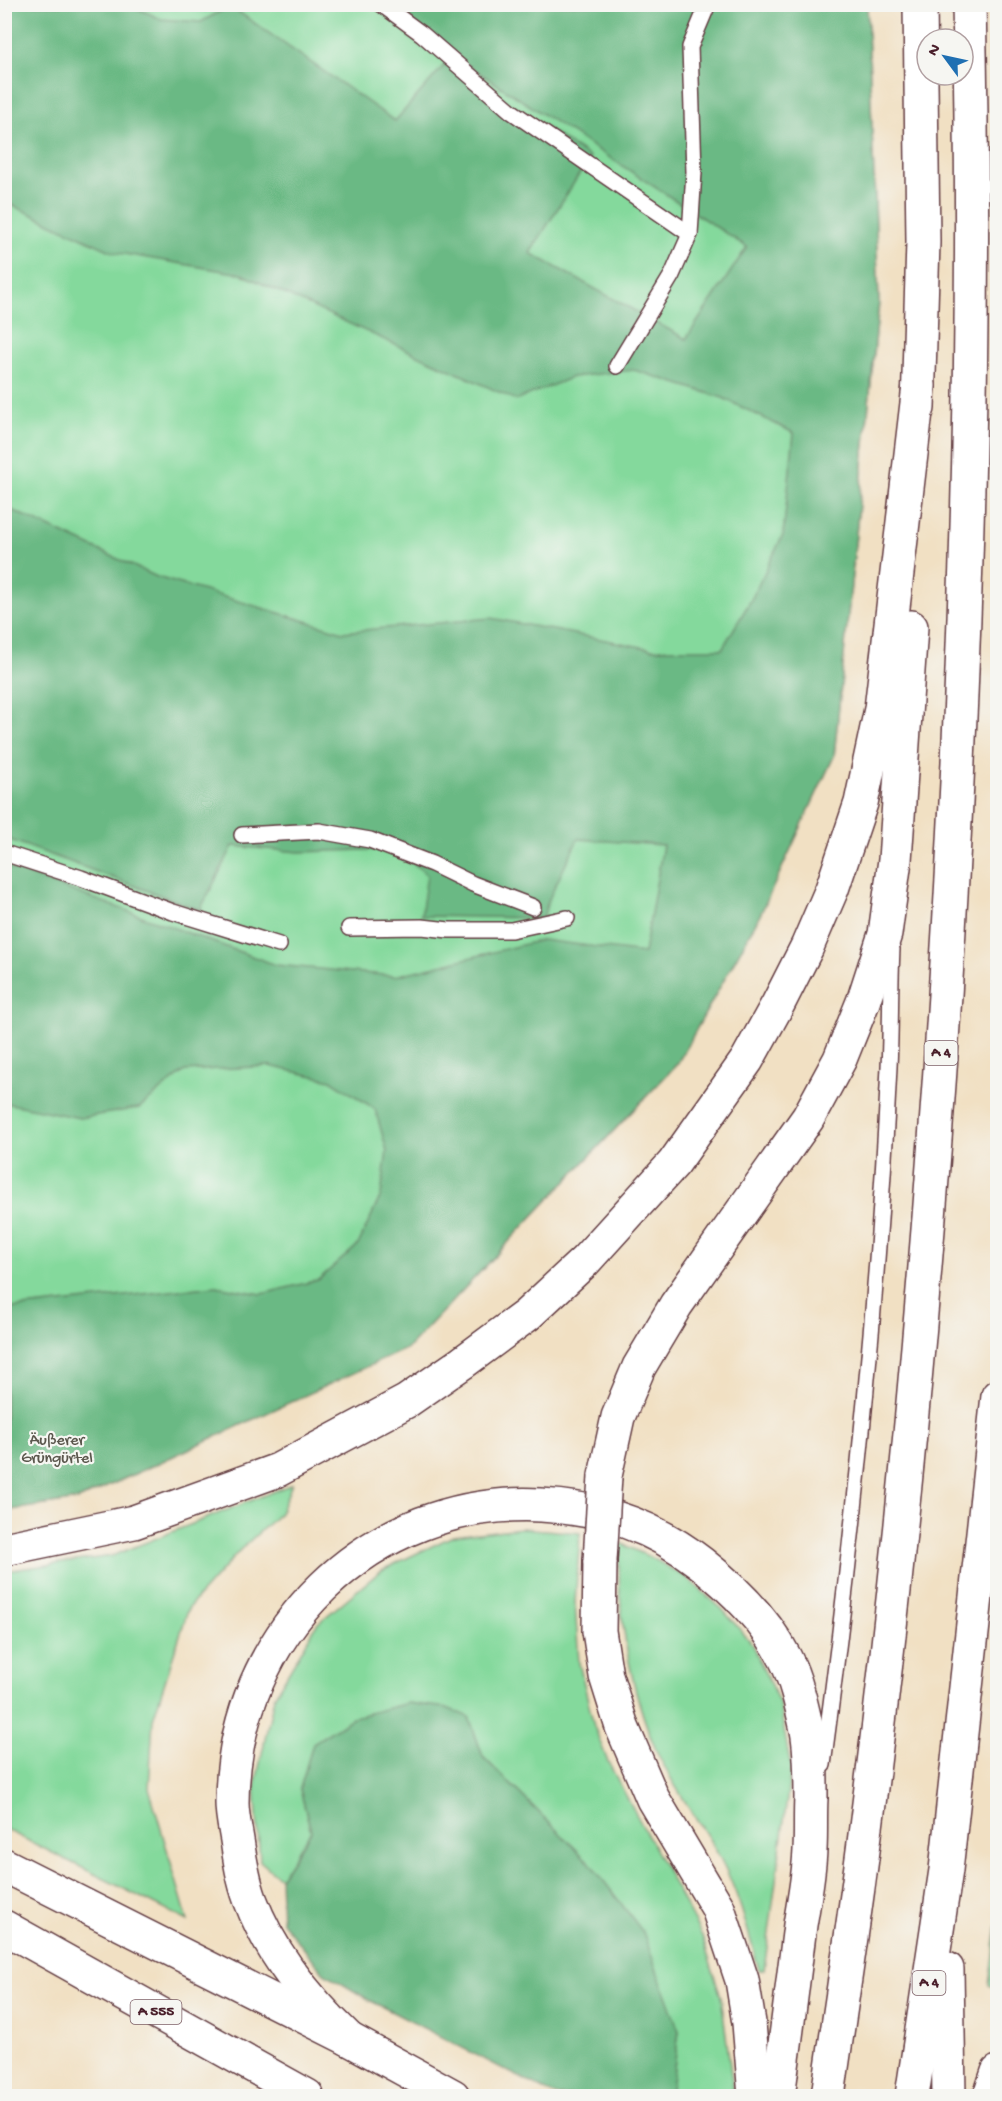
<svg xmlns="http://www.w3.org/2000/svg" width="1002" height="2101" font-family="'Gochi Hand',sans-serif">
<style>
.green{fill:#84d99c;stroke:#677c64;stroke-width:1.5}
.forest{fill:#6bb984;stroke:#5a6c58;stroke-width:1.5}
.lines{fill:none;stroke-linecap:round;stroke-linejoin:round}
.service-casing{stroke:#633c42;stroke-width:18}
.motorway-casing{stroke:#633c42;stroke-width:36}
.service{stroke:#fff;stroke-width:15}
.motorway{stroke:#fff;stroke-width:33}
.motorway-bridge-casing{stroke:#633c42;stroke-width:36;stroke-linecap:butt}
.motorway-bridge{stroke:#fff;stroke-width:33}
.labels{text-anchor:middle;dominant-baseline:central;stroke-width:4.5;stroke-linejoin:round;paint-order:stroke}
.shield{fill:#f6f6f2;stroke:#7e6067;stroke-width:1.5}
.shield-label{font-size:15px;font-weight:bold;fill:#4a1f2b}
.park-label{font-size:16px;fill:#5b574d;stroke:#f6f6f2}
</style>
<rect width="100%" height="100%" fill="#f6f6f2"/>
<filter id="ink" filterUnits="userSpaceOnUse"><feTurbulence type="fractalNoise" baseFrequency=".0167" numOctaves="2"/><feDisplacementMap in="SourceGraphic" scale="12" xChannelSelector="R" yChannelSelector="G"/><feConvolveMatrix kernelMatrix="1 2 1 2 8 2 1 2 1" color-interpolation-filters="sRGB"/></filter>
<filter id="wash" filterUnits="userSpaceOnUse"><feTurbulence type="fractalNoise" baseFrequency=".008" numOctaves="4" result="noise"/><feDisplacementMap in="SourceGraphic" scale="24" xChannelSelector="R" yChannelSelector="G"/><feGaussianBlur stdDeviation="1.35" result="paint"/><feColorMatrix in="noise" values="0 0 0 0 0 0 0 0 0 0 0 0 0 0 0 0 0 1.4 0 .05"/><feComposite in="paint" operator="in"/></filter>
<g filter="url(#wash)">
<rect width="100%" height="100%" fill="#f1e0c3"/>
<!-- green -->
<g class="green">
<polygon points="4,5 867,5 879,302 834,756 760,915 677,1064 408,1348 78,1500 5,1511"/>
<polygon points="292,1484 280,1513 241,1549 189,1607 153,1719 149,1788 188,1921 5,1829 5,1571 112,1556"/>
<polygon points="521,1528 580,1533 575,1603 579,1663 594,1726 608,1762 702,1936 721,1997 734,2096 670,2096 679,2031 517,1792 483,1757 469,1717 354,1717 314,1743 300,1789 311,1831 280,1878 260,1861 255,1786 274,1697 317,1624 382,1570 453,1536"/>
<path d="M 620,1543 L 654,1559 L 686,1577 L 722,1609 L 750,1641 L 779,1702 L 791,1768 L 764,1970 L 759,1970 C 748,1932 739,1893 720,1858 C 701,1822 674,1790 657,1752 C 631,1694 615,1607 620,1543 Z"/>
<polygon points="997,1924 997,1988 989,1985"/>
</g>
<!-- forest -->
<g class="forest">
<polygon points="5,5 130,5 161,19 201,22 230,6 395,121 446,63 590,157 530,253 686,339 747,247 375,5 867,5 879,302 834,756 760,915 677,1064 408,1348 78,1500 5,1511 5,1309 216,1286 262,1294 318,1280 358,1245 381,1195 387,1151 375,1109 331,1080 270,1066 185,1071 139,1108 80,1118 5,1103 4,866 276,965 395,976 542,940 644,953 663,845 578,839 548,901 543,918 421,916 427,875 397,849 299,852 233,846 200,910 5,838 5,507 157,577 343,632 491,618 652,649 722,649 751,600 783,535 794,433 723,398 634,370 573,377 516,400 241,274 113,252 5,202"/>
<polygon points="408,1703 447,1708 469,1717 483,1757 590,1863 643,1932 679,2031 670,2096 556,2096 369,2000 324,1973 282,1922 280,1878 311,1831 300,1789 313,1743 354,1717"/>
</g>
</g>
<g filter="url(#ink)">
<g class="lines">
<!-- service casing -->
<g class="service-casing">
<g id="service">
<polyline points="381,4 422,34 511,111 690,234"/>
<polyline points="617,366 672,275 690,234 694,172 690,47 708,4"/>
<polyline points="242,835 319,831 370,840 432,864 473,884 533,907"/>
<polyline points="4,853 81,878 173,912 279,945"/>
<polyline points="349,928 422,927 449,930 511,930 567,918"/>
<path d="M 823,1765 C 854,1534 878,1300 889,1067 C 891,1028 890,989 892,949"/>
</g>
</g>
<!-- motorway casing -->
<g class="motorway-casing">
<g id="motorway">
<polyline points="918,408 923,242 920,4"/>
<polyline points="605,1476 618,1417 639,1367 676,1305 808,1118 840,1059 863,1002 885,934 895,860 911,627"/>
<polyline points="4,1549 134,1522 278,1470 407,1401 462,1363 527,1315 585,1261 674,1163 747,1060 778,1004 807,947 832,889 861,803 881,709 919,386"/>
<polyline points="600,1561 599,1631 606,1676 622,1727 653,1799 718,1908 742,1980 749,2023 755,2096"/>
<polyline points="4,1865 349,2039 453,2096"/>
<polyline points="4,1927 307,2096"/>
<polyline points="947,1969 949,2096"/>
<path d="M 349,2039 C 307,1999 270,1953 250,1899 C 243,1880 240,1860 237,1840 C 235,1828 232,1815 232,1803 C 232,1633 371,1496 541,1505 C 600,1508 654,1526 701,1563 C 733,1588 767,1622 785,1658 C 796,1679 802,1707 807,1730 C 811,1752 811,1775 811,1798 C 810,1815 811,1833 810,1850 C 809,1875 804,1900 800,1925 C 793,1982 786,2039 778,2096"/>
<path d="M 828,2096 C 840,2009 854,1923 865,1835 C 901,1556 927,1276 945,995 C 966,666 977,335 969,4"/>
<polyline points="912,2096 946,1870 998,1396"/>
<polyline points="990,2096 998,2072"/>
</g>
</g>
<!-- service -->
<use href="#service" class="service"/>
<!-- motorway -->
<use href="#motorway" class="motorway"/>
<!-- motorway-bridge casing -->
<g class="motorway-bridge-casing">
<polyline id="motorway-bridge" points="600,1561 605,1476"/>
</g>
<!-- motorway-bridge -->
<use href="#motorway-bridge" class="motorway-bridge"/>
</g>
</g>
<g class="labels">
<!-- shield labels -->
<g class="shield">
<rect x="924.5" y="1041" width="33" height="24" rx="4.5"/>
<rect x="912.5" y="1971" width="33" height="24" rx="4.5"/>
<rect x="130.5" y="2000" width="51" height="24" rx="4.5"/>
</g>
<g class="shield-label">
<text x="941" y="1053">A 4</text>
<text x="929" y="1983">A 4</text>
<text x="156" y="2012">A 555</text>
</g>
<!-- park labels -->
<g class="park-label">
<text x="57" y="1441">Äußerer<tspan x="57" dy="18">Grüngürtel</tspan></text>
</g>
</g>
<!-- margin -->
<rect width="1002" height="2101" fill="none" stroke="#f6f6f2" stroke-width="24"/>
<!-- north arrow -->
<g transform="translate(945 57) rotate(303)"><circle r="28" fill="#f6f6f2" stroke="#b1a0a2" stroke-width="1.5"/>
<path d="M0-4.5L10 22L0 15L-10 22Z" fill="#1f6fb2"/>
<text y="-9" font-size="16" font-weight="bold" text-anchor="middle" fill="#4a1f2b">N</text>
</g>
</svg>
